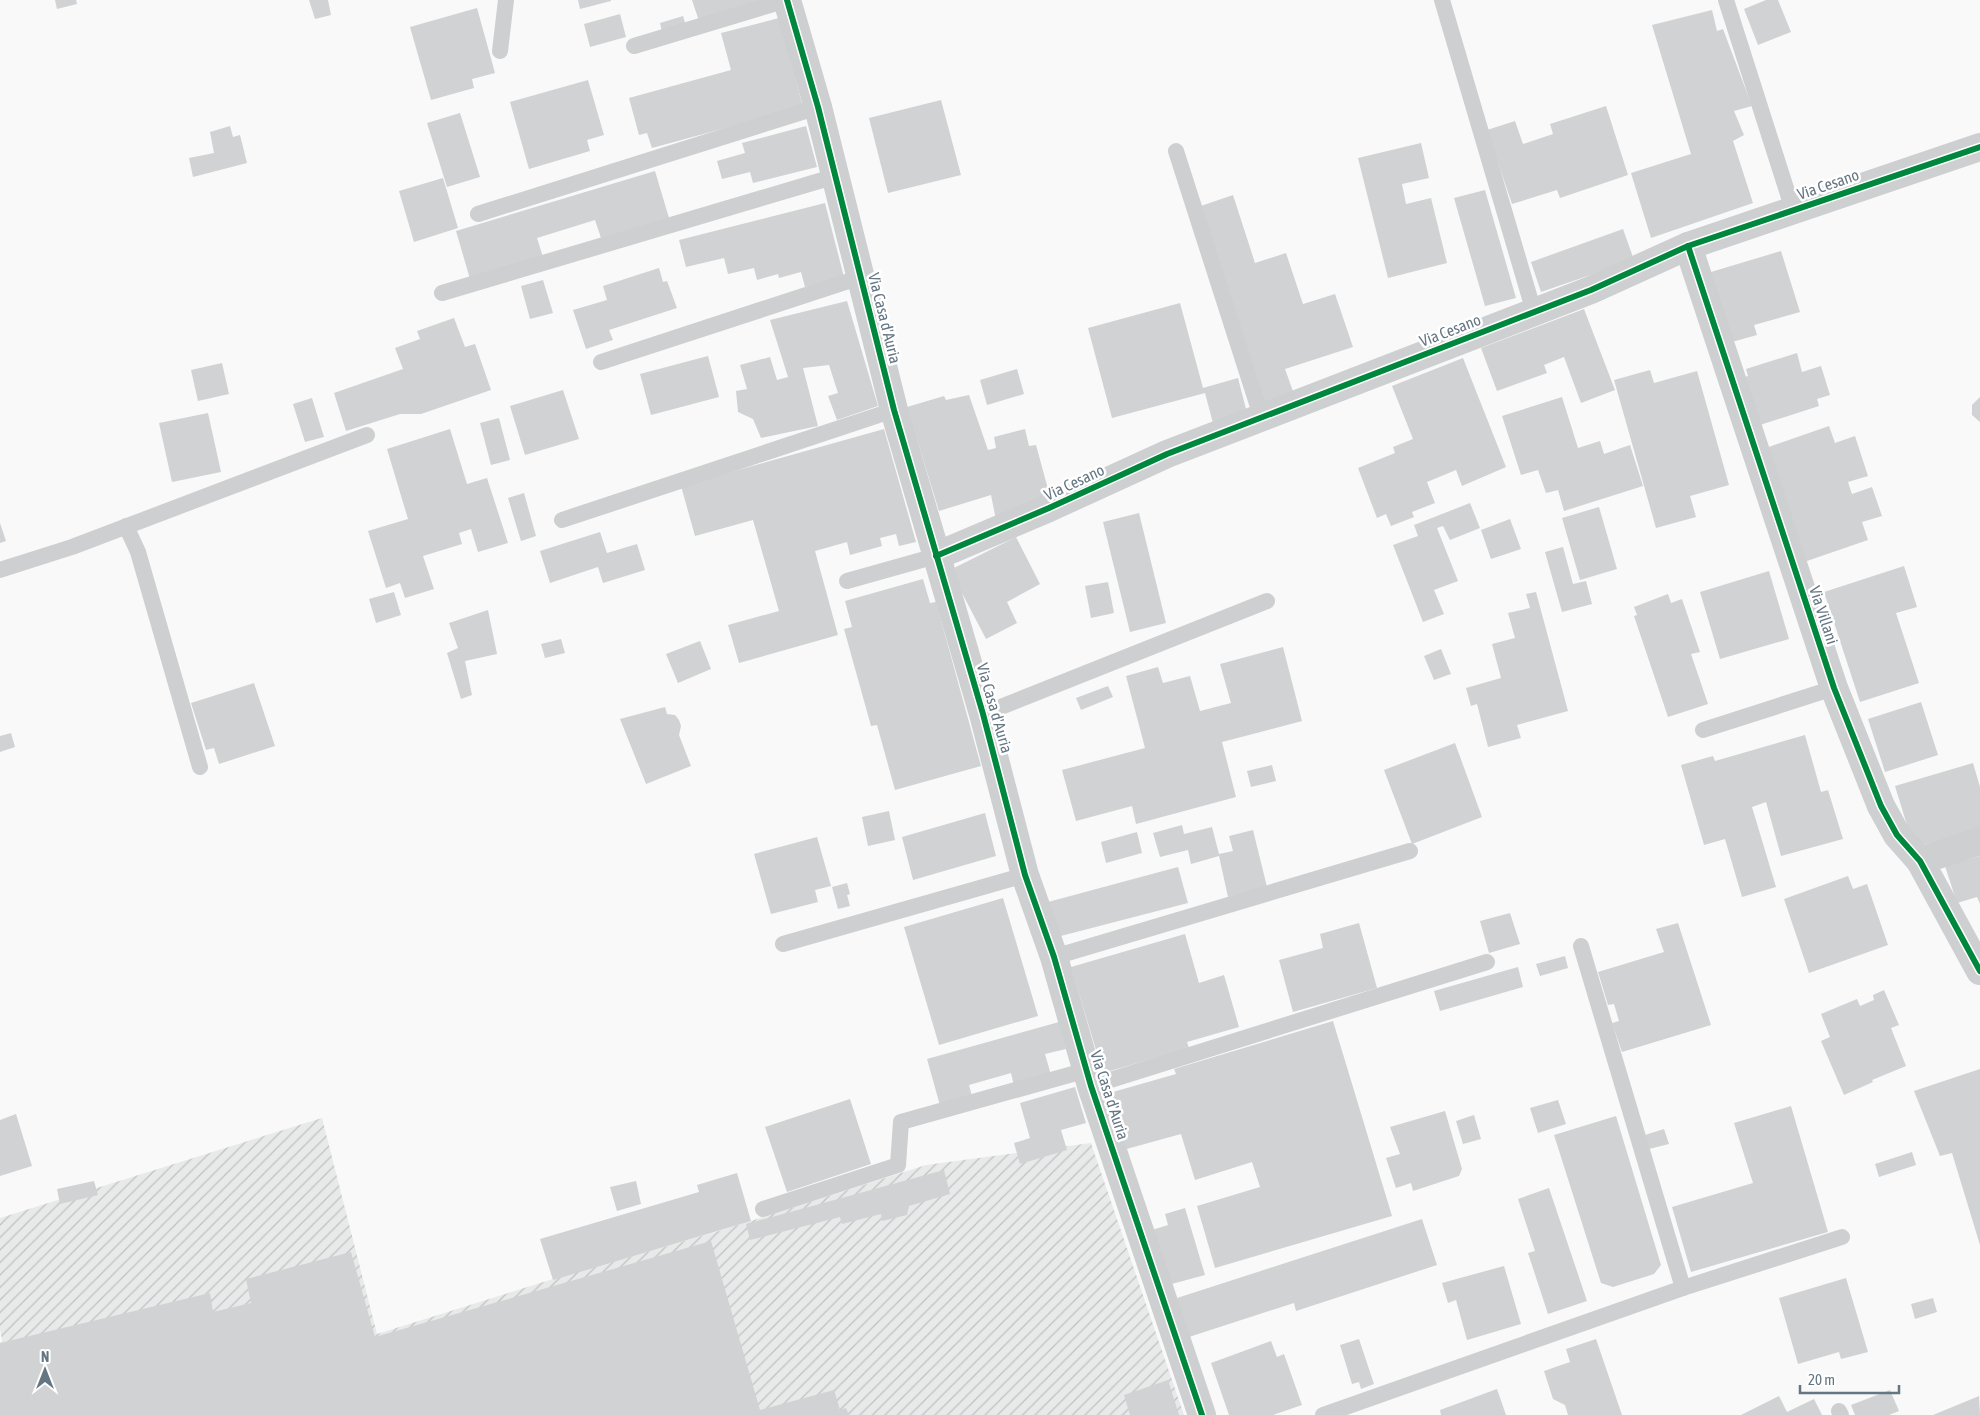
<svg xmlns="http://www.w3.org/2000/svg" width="1980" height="1415" font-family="'Asap Condensed',sans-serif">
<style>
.industrial{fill:url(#industrial-furrows)}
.building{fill:#d0d2d3}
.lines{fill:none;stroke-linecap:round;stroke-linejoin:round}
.lane{stroke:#cecfd0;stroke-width:16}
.street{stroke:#cecfd0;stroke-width:28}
.cycleway-casing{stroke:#fff;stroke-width:9}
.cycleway{stroke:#00873e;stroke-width:6}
.labels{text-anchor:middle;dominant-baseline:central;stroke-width:5;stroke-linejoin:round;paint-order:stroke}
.street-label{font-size:16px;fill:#657683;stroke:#fff}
</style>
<defs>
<pattern id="industrial-furrows" width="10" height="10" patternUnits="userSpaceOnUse" patternTransform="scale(1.25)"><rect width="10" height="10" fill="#e8e9e9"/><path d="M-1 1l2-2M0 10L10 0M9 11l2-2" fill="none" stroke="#c0c1c2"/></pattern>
</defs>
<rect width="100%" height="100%" fill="#f9f9f9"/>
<!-- industrial -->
<polygon class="industrial" points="322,1118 377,1334 553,1279 719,1231 926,1165 1091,1143 1184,1415 0,1415 0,1343 2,1341 0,1329 0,1218"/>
<!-- building -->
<g class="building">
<polygon points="55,0 76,0 77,4 57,9"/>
<polygon points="309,0 328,0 331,15 315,19"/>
<polygon points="578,0 611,0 611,1 580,9"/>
<polygon points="692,0 765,0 699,21"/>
<polygon points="1766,0 1778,0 1791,32 1758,45 1744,9"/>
<polygon points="477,8 495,73 472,79 474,88 431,100 410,27"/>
<polygon points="1712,10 1717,31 1723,29 1752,106 1734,111 1744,135 1733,141 1753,203 1651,238 1631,173 1691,154 1652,25"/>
<polygon points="620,14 626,37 590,47 584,24"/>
<polygon points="683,16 687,29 663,36 660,23"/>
<polygon points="779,18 803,107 652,148 647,133 639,135 629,98 731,70 721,33"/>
<polygon points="588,80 604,135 587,140 590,151 529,169 510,102"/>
<polygon points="941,100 961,175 888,193 869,118"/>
<polygon points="1606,106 1628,175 1560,198 1557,190 1512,204 1487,130 1515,121 1523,144 1553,134 1550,124"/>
<polygon points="460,113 480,177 447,187 427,123"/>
<polygon points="230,126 233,137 240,135 247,163 193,177 189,158 214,153 210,132"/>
<polygon points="806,126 817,167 753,183 750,172 722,179 717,161 745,153 742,143"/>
<polygon points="1421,143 1429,178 1402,184 1406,204 1431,198 1447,263 1388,278 1358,158"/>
<polygon points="655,171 669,218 601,238 595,220 537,238 543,257 470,279 456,231"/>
<polygon points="443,178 458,228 414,242 399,191"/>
<polygon points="1485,190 1516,298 1485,306 1454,198"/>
<polygon points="1233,195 1255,263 1286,253 1303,304 1335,294 1353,347 1285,369 1294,394 1262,404 1198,207"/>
<polygon points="825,203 844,277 805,287 801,272 779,278 778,274 757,280 754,268 728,274 724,258 686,267 679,240"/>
<polygon points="1623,229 1634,260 1541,292 1531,262"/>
<polygon points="1781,251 1800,312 1754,325 1757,335 1732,342 1711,272"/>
<polygon points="659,268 663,282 667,281 677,308 609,330 613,340 586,349 573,310 607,300 603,286"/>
<polygon points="543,280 553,313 530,319 521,286"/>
<polygon points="847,301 878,406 837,420 828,396 838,393 829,365 803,368 818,426 761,438 753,419 738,412 736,391 747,389 740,365 770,357 777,380 788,377 770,320"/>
<polygon points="1180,303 1203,388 1238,378 1247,413 1213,423 1205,393 1112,418 1088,328"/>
<polygon points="1584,309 1615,390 1581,403 1564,357 1544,365 1547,373 1497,391 1481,348"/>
<polygon points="454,318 465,347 475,344 491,390 421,414 400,414 346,431 334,393 403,369 395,348 420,339 417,331"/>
<polygon points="1797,353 1802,372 1821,366 1830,395 1817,399 1819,406 1757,426 1742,378 1748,376 1746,369"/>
<polygon points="708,356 719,397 651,415 640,374"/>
<polygon points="1463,358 1506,467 1462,486 1456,470 1427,482 1435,503 1412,512 1414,517 1391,526 1386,514 1377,518 1358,468 1395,453 1393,447 1413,439 1392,386"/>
<polygon points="222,363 229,394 198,401 191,370"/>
<polygon points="1017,369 1024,394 987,405 980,380"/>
<polygon points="1650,370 1654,383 1697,371 1729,485 1690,496 1696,517 1656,528 1614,380"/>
<polygon points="563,390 579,439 525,455 510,406"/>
<polygon points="969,395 988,450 996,448 994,437 1025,429 1029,446 1036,445 1051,500 997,525 991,495 939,511 907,407 944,396 946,400"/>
<polygon points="1562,397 1578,448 1600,441 1604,454 1630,445 1643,486 1564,511 1558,490 1546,493 1538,470 1521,475 1502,416"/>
<polygon points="1980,397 1980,422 1972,415 1972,405"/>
<polygon points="312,398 324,437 305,442 293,404"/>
<polygon points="208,413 221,472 172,482 159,423"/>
<polygon points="499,418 510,460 491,465 480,423"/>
<polygon points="1829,426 1835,443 1855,436 1868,476 1848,482 1852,494 1872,487 1882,516 1862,522 1868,540 1804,562 1766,448"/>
<polygon points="450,429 467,484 487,478 508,543 478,552 471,529 459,533 462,544 423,556 434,589 405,598 400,583 386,588 368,531 408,519 387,449"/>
<polygon points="884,429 916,542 899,546 896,534 880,538 882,546 850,555 847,542 815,551 838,635 739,663 728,625 779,611 753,520 695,536 681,486"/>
<polygon points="524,493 536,536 521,541 508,498"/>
<polygon points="1470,503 1480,528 1450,540 1443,526 1437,528 1458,581 1434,590 1444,614 1423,622 1393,545 1418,536 1414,525"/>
<polygon points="1599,507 1617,569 1580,580 1562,518"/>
<polygon points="1139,513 1166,623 1130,632 1103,522"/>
<polygon points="1510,519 1521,549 1491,559 1481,530"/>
<polygon points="0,523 6,541 0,543"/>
<polygon points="600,532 607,553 637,544 645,570 603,583 598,567 550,583 540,551"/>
<polygon points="1016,537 1040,584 1007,602 1017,623 986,639 950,570"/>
<polygon points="1563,547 1573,584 1586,581 1592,604 1562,612 1545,552"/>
<polygon points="1904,566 1917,607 1896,613 1919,683 1860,702 1824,592"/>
<polygon points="1769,571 1789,639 1720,659 1700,592"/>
<polygon points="923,579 930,603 936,602 981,766 895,790 877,725 871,726 844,629 852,627 845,601"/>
<polygon points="1108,582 1114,613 1091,618 1085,586"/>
<polygon points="394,592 401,615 376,623 369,599"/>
<polygon points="1536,592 1568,711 1517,725 1521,738 1488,747 1477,704 1471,706 1466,688 1501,678 1492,644 1515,638 1508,613 1530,608 1526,594"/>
<polygon points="1668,594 1671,603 1682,599 1700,652 1691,654 1708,704 1668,717 1634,616 1637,615 1634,607"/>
<polygon points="488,610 497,654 465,661 472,695 461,699 447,653 458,648 449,623"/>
<polygon points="561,639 565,653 545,658 541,644"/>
<polygon points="700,641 711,669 678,683 666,654"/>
<polygon points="1283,647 1302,721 1222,742 1236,797 1136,824 1132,806 1076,821 1062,770 1145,748 1126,676 1158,667 1163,683 1190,676 1200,711 1231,703 1220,664"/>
<polygon points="1441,649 1451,674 1434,680 1424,656"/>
<polygon points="254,683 275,746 219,764 214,748 206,750 191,703"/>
<polygon points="1108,686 1113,697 1081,710 1076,698"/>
<polygon points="1921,702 1938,755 1885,772 1868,719"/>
<polygon points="665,707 667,714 675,715 679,720 681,726 679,735 691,766 646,784 620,719"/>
<polygon points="11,733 15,747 0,752 0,736"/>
<polygon points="1805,735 1821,792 1828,790 1843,839 1781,856 1766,802 1752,807 1776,887 1742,897 1725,839 1704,845 1681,765 1713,756 1715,761"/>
<polygon points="1455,743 1482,817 1412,844 1384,770"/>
<polygon points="1973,763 1980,787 1980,828 1914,848 1895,786"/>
<polygon points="1272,765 1276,781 1251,787 1247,771"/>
<polygon points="889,811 895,840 868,846 862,817"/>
<polygon points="985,813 996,856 913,880 902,837"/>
<polygon points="1182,825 1184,834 1212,827 1219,854 1233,851 1229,836 1253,830 1267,887 1228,897 1219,856 1191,864 1188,850 1160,857 1153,833"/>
<polygon points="1137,832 1142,853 1106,863 1101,842"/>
<polygon points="817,837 831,886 815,890 818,902 771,914 754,854"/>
<polygon points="1980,856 1980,904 1977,897 1957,903 1945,866"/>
<polygon points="1178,867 1188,903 1057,937 1048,902"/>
<polygon points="1848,876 1853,889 1867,884 1888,945 1809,973 1784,899"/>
<polygon points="847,883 850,894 847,895 850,906 838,909 832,887"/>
<polygon points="1003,898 1038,1016 939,1045 904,927"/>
<polygon points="1510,913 1520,944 1489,953 1480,921"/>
<polygon points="1359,923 1377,988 1293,1012 1279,960 1323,948 1320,934"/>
<polygon points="1678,923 1711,1025 1622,1052 1612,1023 1619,1021 1614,1004 1608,1005 1598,972 1664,952 1656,929"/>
<polygon points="1185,934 1199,983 1224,975 1239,1027 1187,1042 1189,1048 1103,1073 1071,967"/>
<polygon points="1565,956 1568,968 1540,976 1536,964"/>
<polygon points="1518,967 1523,987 1440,1011 1434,991"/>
<polygon points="1884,990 1899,1025 1891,1028 1906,1066 1872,1080 1873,1082 1844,1095 1821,1041 1830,1037 1821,1014 1857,999 1860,1006 1874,1000 1873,995"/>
<polygon points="1333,1021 1392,1216 1215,1268 1197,1206 1260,1187 1252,1162 1195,1180 1181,1134 1123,1150 1106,1094 1176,1074 1174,1069"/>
<polygon points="1059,1022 1066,1049 1045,1054 1051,1075 1014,1086 1011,1073 969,1085 973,1100 941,1109 927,1059"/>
<polygon points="1980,1069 1980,1245 1952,1153 1940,1156 1914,1091"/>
<polygon points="1075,1087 1086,1123 1061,1130 1067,1150 1020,1164 1014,1143 1030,1138 1020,1103"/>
<polygon points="850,1099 871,1164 787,1192 765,1127"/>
<polygon points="1558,1100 1566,1124 1538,1133 1530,1108"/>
<polygon points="1791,1106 1828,1232 1691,1272 1672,1207 1753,1183 1734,1123"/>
<polygon points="1445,1111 1462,1169 1459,1176 1413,1191 1411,1183 1396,1188 1386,1158 1400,1154 1390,1127"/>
<polygon points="16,1114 32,1166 0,1176 0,1120"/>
<polygon points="1474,1115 1481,1139 1463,1144 1456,1121"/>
<polygon points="1616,1116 1661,1265 1654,1274 1613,1287 1601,1283 1554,1135"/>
<polygon points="1664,1129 1669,1144 1649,1149 1645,1135"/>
<polygon points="1912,1152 1916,1165 1879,1177 1875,1164"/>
<polygon points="944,1170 950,1194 909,1206 907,1215 882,1221 881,1214 842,1224 840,1217 750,1240 746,1224"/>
<polygon points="737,1173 751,1221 553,1280 540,1239 699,1192 697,1185"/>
<polygon points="94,1181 98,1195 60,1204 57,1189"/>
<polygon points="636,1181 641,1204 617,1211 610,1187"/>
<polygon points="1549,1188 1587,1301 1548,1314 1528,1253 1535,1251 1518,1199"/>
<polygon points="1185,1208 1205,1275 1168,1285 1152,1230 1168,1225 1165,1214"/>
<polygon points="1422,1219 1437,1265 1296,1311 1294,1303 1189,1337 1177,1298"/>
<polygon points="711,1241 760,1410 834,1390 840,1410 846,1408 849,1415 0,1415 0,1343 210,1293 213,1312 251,1303 246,1279 351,1252 375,1337"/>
<polygon points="1504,1266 1521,1324 1467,1340 1456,1300 1448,1303 1442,1283"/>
<polygon points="1846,1278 1868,1352 1841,1359 1839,1352 1798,1364 1779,1298"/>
<polygon points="1933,1298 1937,1312 1915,1319 1911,1304"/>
<polygon points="1359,1339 1374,1384 1361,1389 1359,1382 1352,1384 1340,1345"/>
<polygon points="1596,1339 1622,1415 1568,1415 1565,1405 1553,1399 1544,1371 1570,1362 1566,1349"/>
<polygon points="1271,1341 1277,1357 1284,1354 1302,1405 1273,1415 1229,1415 1211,1363"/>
<polygon points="1168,1380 1179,1415 1130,1415 1124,1395"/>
<polygon points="1497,1389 1506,1415 1441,1415 1440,1410"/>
<polygon points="1890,1390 1899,1411 1889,1415 1855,1415 1851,1405"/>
<polygon points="1779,1396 1787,1412 1814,1399 1822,1415 1741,1415"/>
<polygon points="1979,1396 1980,1415 1933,1415"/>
</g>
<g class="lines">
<!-- lane -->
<g class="lane">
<polyline points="1442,0 1534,312"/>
<polyline points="1726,0 1793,210"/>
<polyline points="634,46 787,0"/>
<polyline points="500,51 506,0"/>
<polyline points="1176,151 1261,416"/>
<polyline points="478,214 818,107"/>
<polyline points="442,293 836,176"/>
<polyline points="601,362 861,277"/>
<polyline points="562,520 894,410"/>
<polyline points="126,526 138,552 200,767"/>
<polyline points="0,570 72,547 367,435"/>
<polyline points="847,581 936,556"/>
<polyline points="983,714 1267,601"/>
<polyline points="1703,730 1834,688"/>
<polyline points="783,944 1025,875"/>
<polyline points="1581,946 1683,1288"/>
<polyline points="1054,957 1410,851"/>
<polyline points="1091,1086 1487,962"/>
<polyline points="763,1209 898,1165 901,1122 1087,1070"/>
<polyline points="1839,1411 1841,1415"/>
<polyline points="1323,1415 1683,1288 1842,1237"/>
</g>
<!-- street -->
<g class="street">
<polyline points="787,0 818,107 894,410 983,714 1025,875 1054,957 1091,1086 1202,1415"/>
<polyline points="1688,246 1834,688 1881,806 1897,835 1920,861 1980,971"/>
<polyline points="936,556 1049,508 1167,454 1591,290 1688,246 1980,147"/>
<polyline points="1920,861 1980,841"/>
</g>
<!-- cycleway casing -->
<g class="cycleway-casing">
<g id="cycleway">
<polyline points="787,0 818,107 894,410 983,714 1025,875 1054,957 1091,1086 1202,1415"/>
<polyline points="1688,246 1834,688 1881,806 1897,835 1920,861 1980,971"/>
<polyline points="936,556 1049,508 1167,454 1591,290 1688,246 1980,147"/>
</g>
</g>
<!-- cycleway -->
<use href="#cycleway" class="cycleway"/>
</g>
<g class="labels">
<!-- street labels -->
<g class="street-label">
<text transform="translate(1828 184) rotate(-19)">Via Cesano</text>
<text transform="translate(885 318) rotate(76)">Via Casa d'Auria</text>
<text transform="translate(1450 330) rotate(-21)">Via Cesano</text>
<text transform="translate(1074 482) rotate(-25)">Via Cesano</text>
<text transform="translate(1824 615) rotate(72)">Via Villani</text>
<text transform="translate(995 708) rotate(74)">Via Casa d'Auria</text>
<text transform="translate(1110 1095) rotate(72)">Via Casa d'Auria</text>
</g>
</g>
<!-- north arrow -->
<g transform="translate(45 1370)" stroke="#ffffff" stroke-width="4" paint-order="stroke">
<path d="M0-4L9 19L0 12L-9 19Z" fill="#657683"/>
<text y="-8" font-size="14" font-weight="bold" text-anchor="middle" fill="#657683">N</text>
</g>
<!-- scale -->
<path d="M1800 1385v8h99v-8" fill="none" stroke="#657683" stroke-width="2.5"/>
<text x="1808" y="1385" font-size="15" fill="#657683" stroke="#ffffff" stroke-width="4" paint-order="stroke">20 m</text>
</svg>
